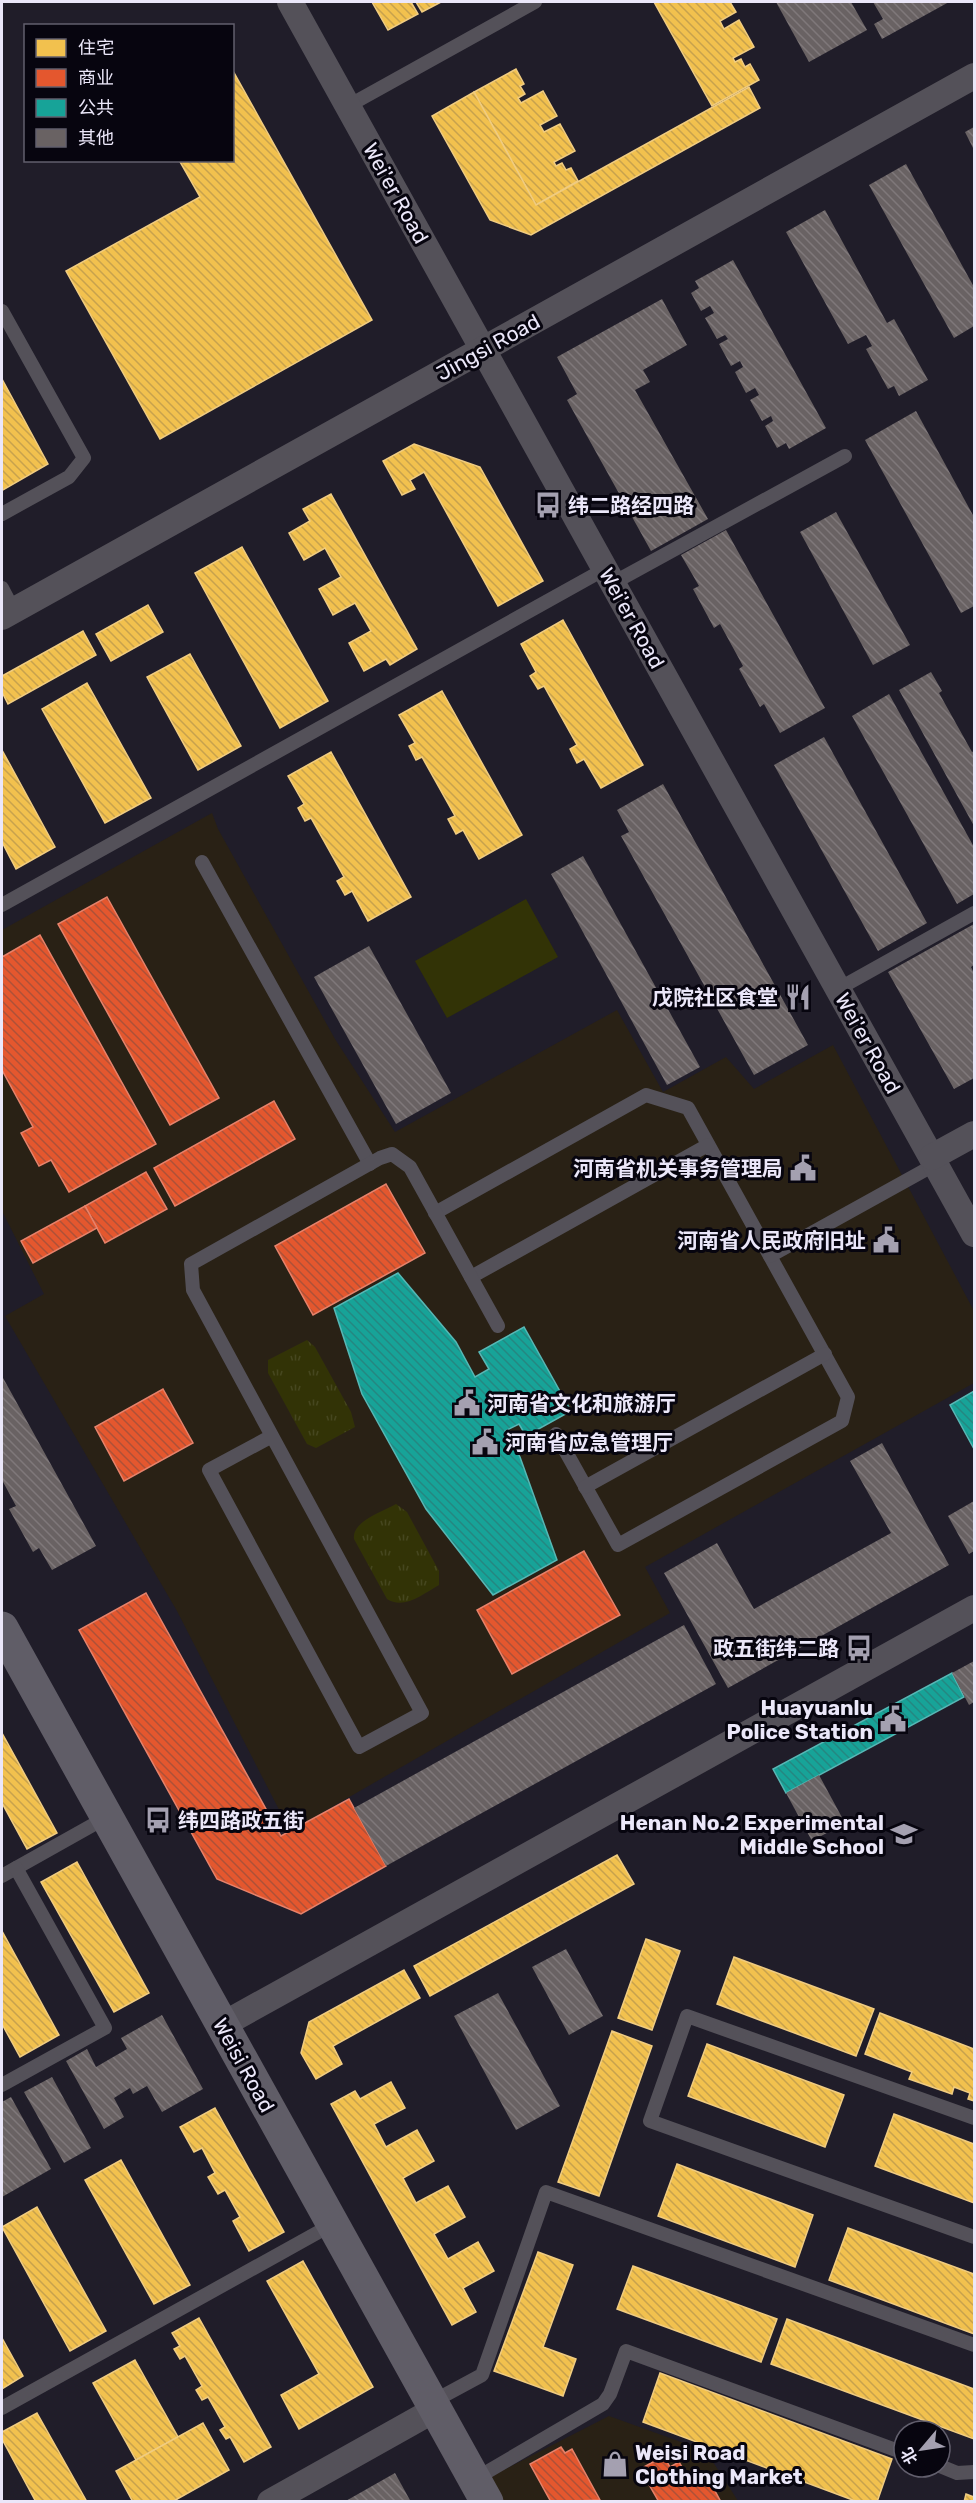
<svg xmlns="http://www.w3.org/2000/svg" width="976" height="2503" font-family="Rubik,'Noto Sans SC',sans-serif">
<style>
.commercial{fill:#292115}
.grass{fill:url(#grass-tufts)}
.pitch{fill:#323306}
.homes{fill:url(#homes-back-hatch);stroke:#f0cc81;stroke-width:1.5}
.shops{fill:url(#shops-back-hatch);stroke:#e6826b;stroke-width:1.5}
.public{fill:url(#public-back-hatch);stroke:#57b7b5;stroke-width:1.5}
.building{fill:url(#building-back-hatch)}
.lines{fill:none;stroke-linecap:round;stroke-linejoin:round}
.lane{stroke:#545159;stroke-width:14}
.street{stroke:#545159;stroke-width:26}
.secondary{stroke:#605d67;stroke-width:33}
.labels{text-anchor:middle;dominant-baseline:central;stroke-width:6;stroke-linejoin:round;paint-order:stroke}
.street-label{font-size:21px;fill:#ebe7f9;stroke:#07050f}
.poi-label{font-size:21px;font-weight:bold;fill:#ebe7f9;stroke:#07050f;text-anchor:end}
</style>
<defs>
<pattern id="grass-tufts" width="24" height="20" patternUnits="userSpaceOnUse" patternTransform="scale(1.5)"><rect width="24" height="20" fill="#323306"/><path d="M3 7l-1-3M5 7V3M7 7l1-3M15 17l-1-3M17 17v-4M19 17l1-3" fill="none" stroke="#46471f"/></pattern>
<pattern id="homes-back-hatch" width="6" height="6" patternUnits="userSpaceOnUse" patternTransform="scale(1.5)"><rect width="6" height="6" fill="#f2c14e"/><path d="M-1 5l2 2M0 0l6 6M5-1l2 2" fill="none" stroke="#c7a24d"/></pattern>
<pattern id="shops-back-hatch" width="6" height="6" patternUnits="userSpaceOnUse" patternTransform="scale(1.5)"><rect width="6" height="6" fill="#e4572e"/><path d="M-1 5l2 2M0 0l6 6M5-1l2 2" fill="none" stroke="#ad5138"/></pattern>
<pattern id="public-back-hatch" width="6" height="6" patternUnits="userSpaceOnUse" patternTransform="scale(1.5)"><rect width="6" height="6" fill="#17a398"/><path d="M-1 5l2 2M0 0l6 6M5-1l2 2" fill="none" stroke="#258781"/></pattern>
<pattern id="building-back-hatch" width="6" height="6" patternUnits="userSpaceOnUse" patternTransform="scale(1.5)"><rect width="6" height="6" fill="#696263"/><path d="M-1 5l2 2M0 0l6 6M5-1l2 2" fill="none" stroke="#7f787a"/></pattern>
</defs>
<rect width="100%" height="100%" fill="#201d29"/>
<!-- commercial -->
<g class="commercial">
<polygon points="212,813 218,829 335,1039 395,1132 617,1010 663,1092 726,1057 754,1089 833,1045 974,1311 974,1383 645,1567 670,1613 290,1831 177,1611 5,1316 44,1294 2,1211 2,930"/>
<polygon points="609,2416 706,2451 738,2501 504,2501 490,2477"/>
</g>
<!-- grass -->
<g class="grass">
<polygon points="307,1340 315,1347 351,1412 355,1427 316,1448 307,1444 268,1373 268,1360"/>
<path d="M 396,1504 L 407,1512 L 439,1571 L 439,1585 C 423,1594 404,1610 387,1599 L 354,1539 C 352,1521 382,1512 396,1504 Z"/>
</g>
<!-- pitch -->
<polygon class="pitch" points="526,899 558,957 447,1018 415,961"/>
<!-- homes -->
<g class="homes">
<polygon points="372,2 411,2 418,14 388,30"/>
<polygon points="416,2 441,2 422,12"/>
<polygon points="654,2 730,2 736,12 720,21 724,29 739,20 754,47 733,58 735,62 741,59 745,67 750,64 759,80 712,106"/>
<polygon points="232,69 372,320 160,439 66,271 200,197 179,160 232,160"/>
<polygon points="516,69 524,84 520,86 525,94 518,98 521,103 543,91 557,116 540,125 544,132 560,124 575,151 554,162 556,166 562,163 566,170 571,168 578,181 536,205 474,92"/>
<polygon points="749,87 760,108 531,235 490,220 432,116 474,92 536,205"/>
<polygon points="2,379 48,464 3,490 2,487"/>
<polygon points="414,444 480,467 543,581 498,606 424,472 410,480 415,489 402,495 383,461"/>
<polygon points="331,494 417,649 390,665 386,659 364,671 349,643 371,631 355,603 333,615 319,589 341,577 325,548 304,560 289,533 310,521 303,509"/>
<polygon points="242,547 328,701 280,728 195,573"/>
<polygon points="148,605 163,632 111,661 96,634"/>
<polygon points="563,620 643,765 601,788 584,759 577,763 570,749 577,745 544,686 538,689 530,676 536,672 521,644"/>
<polygon points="83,631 96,655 8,704 2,692 2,676"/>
<polygon points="190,654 241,746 198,770 147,677"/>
<polygon points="87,683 151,798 105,823 42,709"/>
<polygon points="442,691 522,835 479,859 463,830 456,834 448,819 455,816 422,757 416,760 409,746 415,743 399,715"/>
<polygon points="2,750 55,847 16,869 2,842"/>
<polygon points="331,752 411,897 368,921 352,891 345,895 337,881 344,877 311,818 305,821 298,808 304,804 288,776"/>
<polygon points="2,1733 57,1833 27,1849 2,1803"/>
<polygon points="617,1855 634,1884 430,1996 414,1966"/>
<polygon points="77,1862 149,1993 114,2012 41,1882"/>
<polygon points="2,1931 59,2035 20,2057 2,2024"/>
<polygon points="646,1939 680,1951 652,2030 618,2018"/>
<polygon points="734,1957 874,2009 856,2056 717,2004"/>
<polygon points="404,1970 420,1998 333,2046 342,2064 316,2079 301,2053 309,2022"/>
<polygon points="880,2013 974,2049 974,2101 968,2099 970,2093 954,2087 952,2094 909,2079 912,2072 865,2054"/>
<polygon points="612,2031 652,2046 599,2196 558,2182"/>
<polygon points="707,2044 844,2095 825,2147 688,2096"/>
<polygon points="391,2082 405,2108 374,2124 386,2147 417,2130 434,2161 403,2178 416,2203 448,2186 465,2217 434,2234 448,2259 478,2242 494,2271 463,2288 476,2312 452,2325 331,2104 355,2091 360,2099"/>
<polygon points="215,2108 284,2232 249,2251 233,2221 240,2217 225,2190 218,2194 208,2177 215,2173 202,2148 194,2152 180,2127"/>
<polygon points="894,2114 974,2144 974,2203 875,2166"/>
<polygon points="121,2160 190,2285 154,2304 85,2180"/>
<polygon points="677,2164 813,2215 795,2267 658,2216"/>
<polygon points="37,2207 106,2331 70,2351 2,2227"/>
<polygon points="848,2228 974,2274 974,2334 829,2280"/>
<polygon points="538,2252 573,2265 543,2347 576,2359 563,2396 494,2371"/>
<polygon points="303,2261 373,2387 299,2429 281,2395 319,2374 267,2281"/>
<polygon points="633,2266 777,2319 761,2362 617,2309"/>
<polygon points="199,2318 271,2447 244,2462 230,2437 226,2439 220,2430 225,2427 208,2397 202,2400 196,2390 202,2386 185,2356 180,2359 174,2349 180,2346 172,2333"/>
<polygon points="787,2319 974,2389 974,2439 771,2364"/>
<polygon points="2,2338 23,2376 2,2389"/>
<polygon points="135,2360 178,2437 136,2460 93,2383"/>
<polygon points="660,2373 892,2459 877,2502 858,2502 643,2422"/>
<polygon points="37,2413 87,2502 36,2502 2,2439 2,2432"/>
<polygon points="203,2423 229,2470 172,2502 133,2502 116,2471"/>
<polygon points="966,2494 974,2497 974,2502 964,2502"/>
</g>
<!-- shops -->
<g class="shops">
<polygon points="107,897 219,1098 170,1125 58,924"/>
<polygon points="40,935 156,1144 69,1192 51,1160 39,1166 21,1133 33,1127 2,1070 2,957"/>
<polygon points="274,1101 295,1139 175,1206 154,1168"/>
<polygon points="146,1172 167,1209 105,1243 85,1206"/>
<polygon points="386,1184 425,1253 313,1315 275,1246"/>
<polygon points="85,1206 97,1228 33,1263 21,1241"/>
<polygon points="163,1389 193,1443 124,1481 95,1427"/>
<polygon points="584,1551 620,1615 512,1674 477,1610"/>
<polygon points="146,1593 281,1836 349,1799 386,1866 301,1914 217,1879 79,1630"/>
<polygon points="561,2447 565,2453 572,2449 600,2500 551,2502 530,2464"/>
<polygon points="664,2456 670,2467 679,2462 686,2474 694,2470 701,2482 708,2478 721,2502 659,2502 640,2469"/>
</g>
<!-- public -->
<g class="public">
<polygon points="398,1273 456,1342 475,1377 489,1369 479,1352 524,1327 571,1411 526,1436 519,1424 505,1431 520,1457 557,1560 493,1595 426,1509 362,1394 334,1308"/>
<polygon points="974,1391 974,1449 950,1405"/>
<polygon points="952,1673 964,1697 786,1793 773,1769"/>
</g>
<!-- building -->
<g class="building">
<polygon points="776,2 851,2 867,30 809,62"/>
<polygon points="873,2 949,2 882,39 874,24 883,19"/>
<polygon points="974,127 974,150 965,132"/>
<polygon points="906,164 974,287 974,326 954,338 869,185"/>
<polygon points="825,210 887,323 894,319 928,380 899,396 894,386 888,389 866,349 872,346 866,335 848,344 786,232"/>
<polygon points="733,260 826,428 789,449 786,443 777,448 765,426 773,421 771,416 762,421 750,400 759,395 755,388 746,393 735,372 743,367 740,361 731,366 719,344 728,339 725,335 717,339 705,318 714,313 710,306 701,311 691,293 699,288 695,281"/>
<polygon points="662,299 687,345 643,370 650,382 635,390 708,519 651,551 567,400 577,394 557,357"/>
<polygon points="916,411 974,517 974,606 961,613 865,440"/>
<polygon points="836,512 910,645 873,665 800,532"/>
<polygon points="726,530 825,708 780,733 764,704 760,707 739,669 743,666 720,624 714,628 693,589 699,586 681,555"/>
<polygon points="931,672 942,691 939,693 972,752 974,751 974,826 899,690"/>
<polygon points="889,694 974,847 974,894 957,904 852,716"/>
<polygon points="824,737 927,923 878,951 774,765"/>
<polygon points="663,784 808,1045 754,1075 621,836 629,832 617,810"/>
<polygon points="583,856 700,1067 667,1085 551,874"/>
<polygon points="974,924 974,965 971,967 974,973 974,1078 954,1089 888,972"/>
<polygon points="369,946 451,1093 396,1124 314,977"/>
<polygon points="2,1376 96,1546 52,1570 39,1548 33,1552 9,1509 16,1506 2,1480"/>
<polygon points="882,1443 949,1565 728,1688 664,1573 717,1543 754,1609 891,1533 850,1461"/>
<polygon points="974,1501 974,1551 969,1554 948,1516"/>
<polygon points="684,1625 716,1684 386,1866 354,1808"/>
<polygon points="974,1661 974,1702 969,1705 952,1673"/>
<polygon points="819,1775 845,1823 812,1841 786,1793"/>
<polygon points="566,1949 603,2016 569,2035 532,1967"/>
<polygon points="498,1993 560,2106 516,2130 454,2016"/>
<polygon points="162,2015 203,2089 162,2112 147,2086 133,2094 130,2088 114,2098 124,2117 104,2129 66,2061 87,2049 96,2067 127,2049 121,2038"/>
<polygon points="52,2077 91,2148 64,2163 24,2092"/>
<polygon points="11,2097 51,2169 2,2197 2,2102"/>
<polygon points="395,2473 411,2502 344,2502"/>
</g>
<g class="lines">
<!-- lane -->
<g class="lane">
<polyline points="348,106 535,2"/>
<polyline points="2,311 84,458 69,477 2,514"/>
<polyline points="613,583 845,456"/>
<polyline points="2,588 14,611"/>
<polyline points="202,862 370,1164"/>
<polyline points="2,905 605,569"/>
<polyline points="838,989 974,913"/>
<polyline points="435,1213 646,1095 688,1108 848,1397 842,1421 618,1545 556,1434"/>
<polyline points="770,1256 936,1164"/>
<polyline points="471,1277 708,1145"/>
<polyline points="272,1436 209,1470 359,1747 422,1713 193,1290 191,1264 380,1158 392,1154 410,1167 498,1326"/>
<polyline points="585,1487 825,1354"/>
<polyline points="2,1876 107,1817"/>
<polyline points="2,2085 105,2028 16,1868"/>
<polyline points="974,2118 687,2016 650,2121 974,2237"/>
<polyline points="432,2402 482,2375 546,2192 974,2345"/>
<polyline points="2,2408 333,2224"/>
<polyline points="940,2466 957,2473 974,2472"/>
<polyline points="475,2479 603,2404 610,2394 626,2351 904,2453"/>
</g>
<!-- street -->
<g class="street">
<polyline points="290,2 974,1234"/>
<polyline points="2,617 974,76"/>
<polyline points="932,1157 974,1134"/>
<polyline points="222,2025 974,1608"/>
<polyline points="270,2502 436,2409"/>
</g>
<!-- secondary -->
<polyline class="secondary" points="2,1628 487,2502"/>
</g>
<!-- icons -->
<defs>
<g id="bus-bare" transform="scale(2.07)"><path d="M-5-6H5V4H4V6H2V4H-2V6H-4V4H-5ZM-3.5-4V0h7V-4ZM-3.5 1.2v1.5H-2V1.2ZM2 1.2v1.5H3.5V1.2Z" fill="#a4a0b0" stroke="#07050f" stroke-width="2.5" paint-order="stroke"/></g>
<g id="restaurant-bare" transform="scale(2.07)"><path d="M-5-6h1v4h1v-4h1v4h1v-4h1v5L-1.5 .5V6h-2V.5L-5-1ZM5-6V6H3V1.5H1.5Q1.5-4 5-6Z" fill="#a4a0b0" stroke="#07050f" stroke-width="2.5" paint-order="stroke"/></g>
<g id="civic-bare" transform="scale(2.07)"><path d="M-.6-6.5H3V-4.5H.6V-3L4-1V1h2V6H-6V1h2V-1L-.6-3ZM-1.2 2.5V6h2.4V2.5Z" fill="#a4a0b0" stroke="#07050f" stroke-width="2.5" paint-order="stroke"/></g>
<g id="school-bare" transform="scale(2.07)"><path d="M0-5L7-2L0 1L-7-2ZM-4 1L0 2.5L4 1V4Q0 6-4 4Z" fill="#a4a0b0" stroke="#07050f" stroke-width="2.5" paint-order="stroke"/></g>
<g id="shop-bare" transform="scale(2.07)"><path d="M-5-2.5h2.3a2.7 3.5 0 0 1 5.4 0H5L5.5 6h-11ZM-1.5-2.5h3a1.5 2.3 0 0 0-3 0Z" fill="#a4a0b0" stroke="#07050f" stroke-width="2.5" paint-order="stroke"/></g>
</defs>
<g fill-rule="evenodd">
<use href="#bus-bare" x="548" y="505"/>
<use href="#restaurant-bare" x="798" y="997"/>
<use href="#civic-bare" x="803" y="1168"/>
<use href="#civic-bare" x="886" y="1240"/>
<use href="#civic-bare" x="467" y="1403"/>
<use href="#civic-bare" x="485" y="1442"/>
<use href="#bus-bare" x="859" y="1648"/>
<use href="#civic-bare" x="893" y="1719"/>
<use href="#bus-bare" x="158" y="1820"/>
<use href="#school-bare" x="904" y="1834"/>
<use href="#shop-bare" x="615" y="2464"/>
</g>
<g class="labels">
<!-- street labels -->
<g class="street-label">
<text transform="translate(396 193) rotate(61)">Wei'er Road</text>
<text transform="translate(488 347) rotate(-29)">Jingsi Road</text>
<text transform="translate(632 618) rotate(61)">Wei'er Road</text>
<text transform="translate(868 1043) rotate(61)">Wei'er Road</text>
<text transform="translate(244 2065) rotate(61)">Weisi Road</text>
</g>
<!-- poi labels -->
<g class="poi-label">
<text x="568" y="505" text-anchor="start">纬二路经四路</text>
<text x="778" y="997">戊院社区食堂</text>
<text x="783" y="1168">河南省机关事务管理局</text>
<text x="866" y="1240">河南省人民政府旧址</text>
<text x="487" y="1403" text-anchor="start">河南省文化和旅游厅</text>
<text x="505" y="1442" text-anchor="start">河南省应急管理厅</text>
<text x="839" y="1648">政五街纬二路</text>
<text x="873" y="1707">Huayuanlu<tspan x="873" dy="24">Police Station</tspan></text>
<text x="178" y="1820" text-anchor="start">纬四路政五街</text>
<text x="884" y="1822">Henan No.2 Experimental<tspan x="884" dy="24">Middle School</tspan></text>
<text x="635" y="2452" text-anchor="start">Weisi Road<tspan x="635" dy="24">Clothing Market</tspan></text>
</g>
</g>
<!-- border -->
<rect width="976" height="2503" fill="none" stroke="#ebe7f9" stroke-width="6"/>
<!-- legend -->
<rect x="24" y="24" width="210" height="138" fill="#07050f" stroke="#625f6d" stroke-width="1.5"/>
<rect x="36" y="39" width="30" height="18" fill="#f2c14e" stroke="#625f6d" stroke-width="1.5"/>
<text x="78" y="54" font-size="18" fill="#ebe7f9">住宅</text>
<rect x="36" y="69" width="30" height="18" fill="#e4572e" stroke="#625f6d" stroke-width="1.5"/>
<text x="78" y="84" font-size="18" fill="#ebe7f9">商业</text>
<rect x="36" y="99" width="30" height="18" fill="#17a398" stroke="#625f6d" stroke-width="1.5"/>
<text x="78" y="114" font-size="18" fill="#ebe7f9">公共</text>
<rect x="36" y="129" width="30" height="18" fill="#696263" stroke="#625f6d" stroke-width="1.5"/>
<text x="78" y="144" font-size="18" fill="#ebe7f9">其他</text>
<!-- north arrow -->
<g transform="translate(922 2449) rotate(241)"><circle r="28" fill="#07050f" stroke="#625f6d" stroke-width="1.5"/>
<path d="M0-4.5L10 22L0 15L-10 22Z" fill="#a4a0b0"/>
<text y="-9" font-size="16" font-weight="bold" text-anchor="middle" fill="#ebe7f9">北</text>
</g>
</svg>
